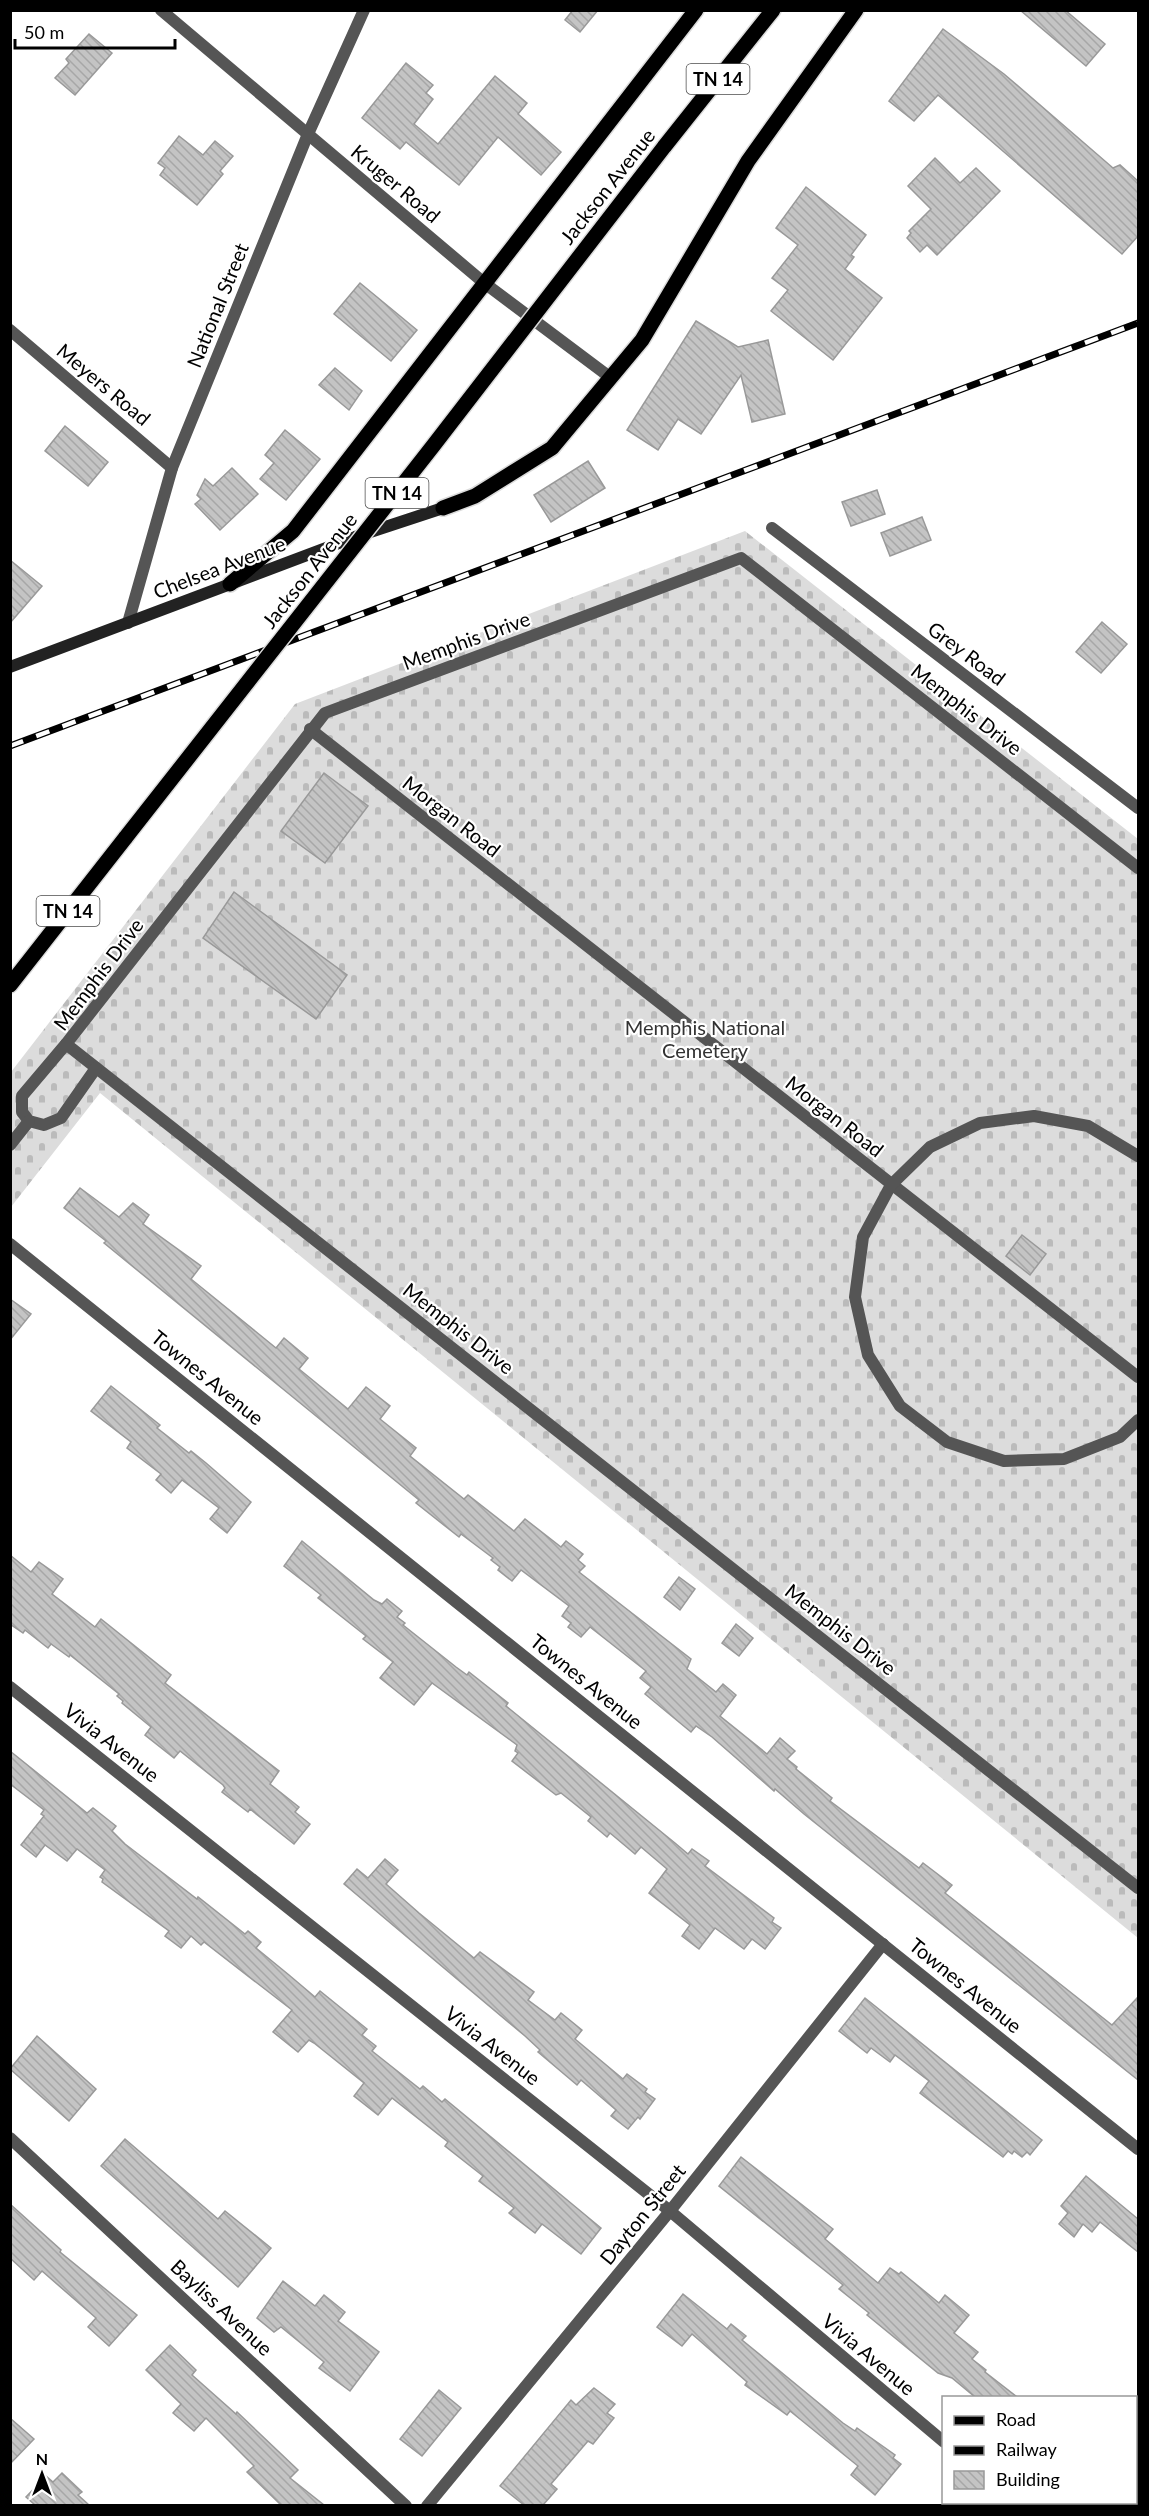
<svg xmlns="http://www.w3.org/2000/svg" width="1149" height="2516" font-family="Lato,sans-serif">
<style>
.cemetery{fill:url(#cemetery-stones)}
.building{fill:url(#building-back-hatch);stroke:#999;stroke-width:1.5}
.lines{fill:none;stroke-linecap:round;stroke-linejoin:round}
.primary-casing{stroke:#dbdbdb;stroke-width:18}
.minor{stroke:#555;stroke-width:12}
.tertiary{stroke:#555;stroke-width:12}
.secondary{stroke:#222;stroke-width:12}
.primary{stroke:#000;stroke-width:15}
.rail-casing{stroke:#000;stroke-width:7}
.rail{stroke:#fff;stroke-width:4.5;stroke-dasharray:14;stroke-linecap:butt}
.primary-bridge-casing{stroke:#dbdbdb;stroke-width:18;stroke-linecap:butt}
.primary-bridge{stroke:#000;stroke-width:15}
.labels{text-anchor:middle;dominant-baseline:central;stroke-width:4.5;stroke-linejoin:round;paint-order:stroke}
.shield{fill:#fff;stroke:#4c4c4c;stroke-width:1.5}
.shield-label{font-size:18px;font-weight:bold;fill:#000}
.street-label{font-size:20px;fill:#000;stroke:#fff}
.park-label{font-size:20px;fill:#333;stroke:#fff}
</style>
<defs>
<pattern id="cemetery-stones" width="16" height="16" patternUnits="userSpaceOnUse" patternTransform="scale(1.5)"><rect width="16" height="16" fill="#dcdcdc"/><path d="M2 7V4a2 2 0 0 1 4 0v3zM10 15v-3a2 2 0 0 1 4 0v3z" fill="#bbb"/></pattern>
<pattern id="building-back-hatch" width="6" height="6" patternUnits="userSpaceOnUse" patternTransform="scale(1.5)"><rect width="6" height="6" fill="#c4c4c4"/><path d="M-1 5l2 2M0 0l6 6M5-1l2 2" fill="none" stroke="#a7a7a7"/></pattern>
</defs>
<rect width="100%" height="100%" fill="#fff"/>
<!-- cemetery -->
<polygon class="cemetery" points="745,531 1138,839 1138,1938 100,1093 11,1207 11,1072 295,704"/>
<!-- building -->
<g class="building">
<polygon points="573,10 598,10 580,32 565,20"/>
<polygon points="1020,10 1065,10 1105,44 1086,66"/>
<polygon points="943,29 1004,74 1113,168 1120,165 1138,181 1138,236 1122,254 938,95 914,121 889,101"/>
<polygon points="89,34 112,53 75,95 55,78 69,63 66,59"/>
<polygon points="406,63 433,85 426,93 433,99 414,124 438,144 495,76 527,103 518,114 561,152 541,175 498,137 459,185 406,142 400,149 362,118"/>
<polygon points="179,136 203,155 215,141 233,156 220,171 223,174 197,205 160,175 165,168 158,163"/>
<polygon points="935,158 960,183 976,168 1000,191 937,255 927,245 920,252 907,238 911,233 909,231 931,209 908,186"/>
<polygon points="806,187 866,235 851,255 854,257 845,269 882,298 833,360 771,311 788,290 772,278 798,245 776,228"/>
<polygon points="360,283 417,330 391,361 334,314"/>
<polygon points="696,321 738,347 768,340 785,414 752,422 741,375 701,434 678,419 658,450 627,430"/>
<polygon points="335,368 362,391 349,410 319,385"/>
<polygon points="65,426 108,462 88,486 45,451"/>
<polygon points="285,430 320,459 286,500 260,479 274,463 265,455"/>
<polygon points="588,461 605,488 551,522 534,495"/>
<polygon points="232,468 258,494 220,530 195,504 201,499 197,495 205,479 213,486"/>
<polygon points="877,490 885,514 851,526 842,502"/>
<polygon points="922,517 931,540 890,556 881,533"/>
<polygon points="10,560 42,586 10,623"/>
<polygon points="1102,622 1127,644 1101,673 1076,652"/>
<polygon points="324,773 368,806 325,863 281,831"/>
<polygon points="234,892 347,975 316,1019 203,938"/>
<polygon points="80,1188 119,1217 133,1203 149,1215 143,1224 201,1266 191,1279 276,1348 284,1338 308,1358 299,1369 348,1409 366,1387 390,1406 380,1419 416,1448 410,1456 464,1499 468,1495 514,1531 525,1519 561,1547 566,1541 583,1554 578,1560 585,1566 579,1572 691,1659 687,1669 716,1692 723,1684 736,1695 720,1716 767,1754 780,1738 795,1751 787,1759 797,1767 796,1769 832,1798 830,1801 919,1868 923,1863 952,1885 945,1893 1112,2025 1138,1997 1138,2080 804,1814 775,1789 774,1791 712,1737 696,1726 691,1732 645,1694 651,1687 640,1678 646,1671 590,1627 581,1637 568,1627 571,1623 562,1616 569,1606 521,1570 512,1581 498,1570 500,1567 491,1560 493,1558 461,1534 459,1537 416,1503 419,1500 104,1243 106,1241 64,1208"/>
<polygon points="1022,1235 1046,1254 1030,1275 1006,1256"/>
<polygon points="10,1299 31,1314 10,1340"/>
<polygon points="111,1386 160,1425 157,1428 189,1453 191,1451 206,1463 251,1502 227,1533 210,1519 219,1508 182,1480 171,1493 156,1480 161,1474 127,1448 131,1442 91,1411"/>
<polygon points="302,1541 374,1600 382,1604 387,1599 402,1611 397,1617 405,1623 403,1625 456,1667 467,1675 469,1672 508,1703 506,1706 675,1843 688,1854 692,1849 709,1861 705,1866 774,1918 772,1922 781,1928 765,1949 752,1939 744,1949 715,1928 699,1949 682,1936 690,1925 649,1893 667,1869 641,1847 635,1854 610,1833 607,1837 588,1821 591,1817 561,1793 556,1795 512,1761 518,1753 515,1751 517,1745 432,1683 414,1705 380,1678 393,1662 363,1639 366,1636 318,1598 321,1595 284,1566"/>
<polygon points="10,1555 31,1572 39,1562 63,1579 52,1594 95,1627 101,1619 171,1675 165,1683 279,1771 270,1784 299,1807 295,1812 310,1824 294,1844 250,1809 248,1812 222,1792 225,1788 223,1785 180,1751 174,1758 145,1735 151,1727 122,1703 123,1701 117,1696 119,1694 70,1655 69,1657 51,1644 48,1648 25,1630 23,1633 10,1624"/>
<polygon points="679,1577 695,1589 680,1610 664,1597"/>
<polygon points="736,1624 753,1638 739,1656 722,1643"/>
<polygon points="10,1751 87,1813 93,1808 116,1826 112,1831 125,1844 197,1899 198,1897 245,1934 248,1931 261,1942 256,1948 289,1975 315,1997 320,1991 367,2029 362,2035 376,2046 372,2051 420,2089 423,2086 442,2102 445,2099 601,2228 581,2254 542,2224 535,2233 509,2213 514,2208 479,2181 483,2176 445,2146 448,2142 392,2098 378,2115 354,2096 364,2083 314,2043 309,2040 298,2052 273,2032 292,2010 204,1942 201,1945 191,1936 181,1948 165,1936 169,1931 102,1882 103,1879 100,1877 105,1870 77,1849 67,1861 45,1845 36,1857 21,1845 44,1816 41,1814 44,1810 10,1784"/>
<polygon points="385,1859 398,1870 386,1884 419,1913 474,1958 480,1952 534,1992 528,2000 555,2020 561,2013 582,2030 575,2039 623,2079 627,2074 647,2089 645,2092 655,2099 640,2119 638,2117 628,2129 611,2116 616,2110 581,2080 577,2085 538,2052 540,2050 525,2036 344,1884 357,1869 368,1878"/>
<polygon points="865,1998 1042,2140 1030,2155 1027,2152 1022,2157 1014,2151 1012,2154 1008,2151 1003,2157 920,2093 929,2081 895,2055 890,2062 871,2048 867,2053 839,2031"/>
<polygon points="37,2036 96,2089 69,2121 10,2069"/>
<polygon points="125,2139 218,2219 225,2211 271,2248 238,2287 101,2166"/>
<polygon points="741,2157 833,2229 825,2239 878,2283 890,2268 899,2274 901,2272 939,2303 945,2295 969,2315 954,2333 978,2352 972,2359 986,2370 985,2372 1017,2397 975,2397 952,2378 938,2373 867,2315 869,2313 839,2289 843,2285 719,2186"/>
<polygon points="1086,2176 1138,2219 1138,2252 1100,2222 1092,2232 1083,2224 1074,2237 1059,2224 1068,2213 1061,2206"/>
<polygon points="10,2204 61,2250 60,2252 137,2315 109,2346 88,2327 96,2318 42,2271 34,2280 10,2258"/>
<polygon points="283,2281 315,2306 324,2295 345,2312 338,2321 379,2352 350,2391 319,2368 324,2362 281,2327 274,2332 257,2318"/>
<polygon points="683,2294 727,2329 731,2324 746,2336 742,2340 843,2423 855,2431 857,2428 895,2455 893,2458 901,2464 875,2495 851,2475 858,2466 790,2411 787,2415 745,2385 747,2382 692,2334 682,2346 657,2327"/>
<polygon points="170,2345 196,2370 192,2375 236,2414 237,2412 298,2470 290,2478 324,2505 281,2505 247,2472 254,2466 206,2418 194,2431 173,2413 181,2404 146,2370"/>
<polygon points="594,2388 615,2404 607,2413 614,2418 593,2444 588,2441 551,2484 557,2489 543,2505 524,2505 500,2486 571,2400 576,2405"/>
<polygon points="439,2390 461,2408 422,2456 400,2439"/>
<polygon points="10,2418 34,2439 10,2464"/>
<polygon points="62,2473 82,2492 78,2495 89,2505 35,2505 26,2497 46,2476 53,2482"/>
</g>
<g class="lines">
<!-- primary casing -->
<g class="primary-casing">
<g id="primary">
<polyline points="664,147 773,10"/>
<polyline points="443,508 475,496 552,448 642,340 748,161 856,10"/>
<polyline points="230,584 293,531 696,10"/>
<polyline points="10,985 126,837"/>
</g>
</g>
<!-- minor -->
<g class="minor">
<polyline points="161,10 483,282 611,378"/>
<polyline points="10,330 172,468"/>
<polyline points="772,528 1138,808"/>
<polyline points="128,623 172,468 308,134 364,10"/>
<polyline points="310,729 1138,1377"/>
<polyline points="1138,868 741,558 325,713 66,1044 1138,1888"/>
<polyline points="66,1044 22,1096 22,1112 29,1121 44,1125 61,1118 96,1068"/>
<polyline points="10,1145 29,1121"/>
<polyline points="1138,1156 1088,1126 1034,1116 980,1123 930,1147 891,1185 863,1237 855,1297 868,1355 900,1406 947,1442 1004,1461 1064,1459 1120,1437 1138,1420"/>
<polyline points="10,1687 670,2211 944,2442"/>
<polyline points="1015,2502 1018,2506"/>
<polyline points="427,2506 670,2211 883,1944"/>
</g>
<!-- tertiary -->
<g class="tertiary">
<polyline points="10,1244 1138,2149"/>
<polyline points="10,2138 406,2506"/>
</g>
<!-- secondary -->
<polyline class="secondary" points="10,667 355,537 443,508"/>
<!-- primary -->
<use href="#primary" class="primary"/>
<!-- rail casing -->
<g class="rail-casing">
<polyline id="rail" points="10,746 1138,323"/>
</g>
<!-- rail -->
<use href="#rail" class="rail"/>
<!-- primary-bridge casing -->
<g class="primary-bridge-casing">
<polyline id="primary-bridge" points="126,837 433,446 664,147"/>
</g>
<!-- primary-bridge -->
<use href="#primary-bridge" class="primary-bridge"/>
</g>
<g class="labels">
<!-- shield labels -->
<g class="shield">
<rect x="686.5" y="64" width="63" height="30" rx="4.5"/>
<rect x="365.5" y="478" width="63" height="30" rx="4.5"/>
<rect x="36.5" y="896" width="63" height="30" rx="4.5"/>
</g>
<g class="shield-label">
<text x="718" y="79">TN 14</text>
<text x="397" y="493">TN 14</text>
<text x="68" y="911">TN 14</text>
</g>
<!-- street labels -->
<g class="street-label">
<text transform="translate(396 183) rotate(40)">Kruger Road</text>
<text transform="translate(607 186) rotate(-52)">Jackson Avenue</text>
<text transform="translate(217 305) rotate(-68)">National Street</text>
<text transform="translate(104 384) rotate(40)">Meyers Road</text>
<text transform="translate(219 567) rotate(-21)">Chelsea Avenue</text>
<text transform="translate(309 570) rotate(-52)">Jackson Avenue</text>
<text transform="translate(466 640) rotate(-20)">Memphis Drive</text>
<text transform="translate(967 653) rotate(37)">Grey Road</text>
<text transform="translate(967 709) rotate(38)">Memphis Drive</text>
<text transform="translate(452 816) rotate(38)">Morgan Road</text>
<text transform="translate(98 974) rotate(-53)">Memphis Drive</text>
<text transform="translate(835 1116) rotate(38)">Morgan Road</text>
<text transform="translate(459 1328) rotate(38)">Memphis Drive</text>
<text transform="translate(208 1377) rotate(39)">Townes Avenue</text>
<text transform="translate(841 1629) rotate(38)">Memphis Drive</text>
<text transform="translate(587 1681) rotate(39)">Townes Avenue</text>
<text transform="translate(112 1742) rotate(38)">Vivia Avenue</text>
<text transform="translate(966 1985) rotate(39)">Townes Avenue</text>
<text transform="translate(493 2045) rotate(38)">Vivia Avenue</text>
<text transform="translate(642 2214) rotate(-51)">Dayton Street</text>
<text transform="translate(222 2307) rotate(43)">Bayliss Avenue</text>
<text transform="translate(869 2354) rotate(40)">Vivia Avenue</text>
</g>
<!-- park labels -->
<g class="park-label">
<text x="705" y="1027">Memphis National<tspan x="705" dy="23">Cemetery</tspan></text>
</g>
</g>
<!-- border -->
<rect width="1149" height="2516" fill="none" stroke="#000000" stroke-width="24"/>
<!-- legend -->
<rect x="942" y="2396" width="195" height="108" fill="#ffffff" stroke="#999999" stroke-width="1.5"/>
<rect x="954" y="2416" width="30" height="9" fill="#000000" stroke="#999999" stroke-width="1.5"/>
<text x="996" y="2426" font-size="18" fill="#000000">Road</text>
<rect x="954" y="2446" width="30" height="9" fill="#000000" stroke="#999999" stroke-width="1.5"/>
<text x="996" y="2456" font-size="18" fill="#000000">Railway</text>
<rect x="954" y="2471" width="30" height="18" fill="url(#building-back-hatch)" stroke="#999999" stroke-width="1.5"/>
<text x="996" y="2486" font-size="18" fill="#000000">Building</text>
<!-- north arrow -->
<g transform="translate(42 2474)" stroke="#ffffff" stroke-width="4.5" paint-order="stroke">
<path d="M0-4.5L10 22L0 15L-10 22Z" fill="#000000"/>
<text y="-9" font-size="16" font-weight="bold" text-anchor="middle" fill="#000000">N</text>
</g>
<!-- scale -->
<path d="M15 39v9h160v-9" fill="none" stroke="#000000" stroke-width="3"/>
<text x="24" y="39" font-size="18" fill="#000000" stroke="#ffffff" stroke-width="4.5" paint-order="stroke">50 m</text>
</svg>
